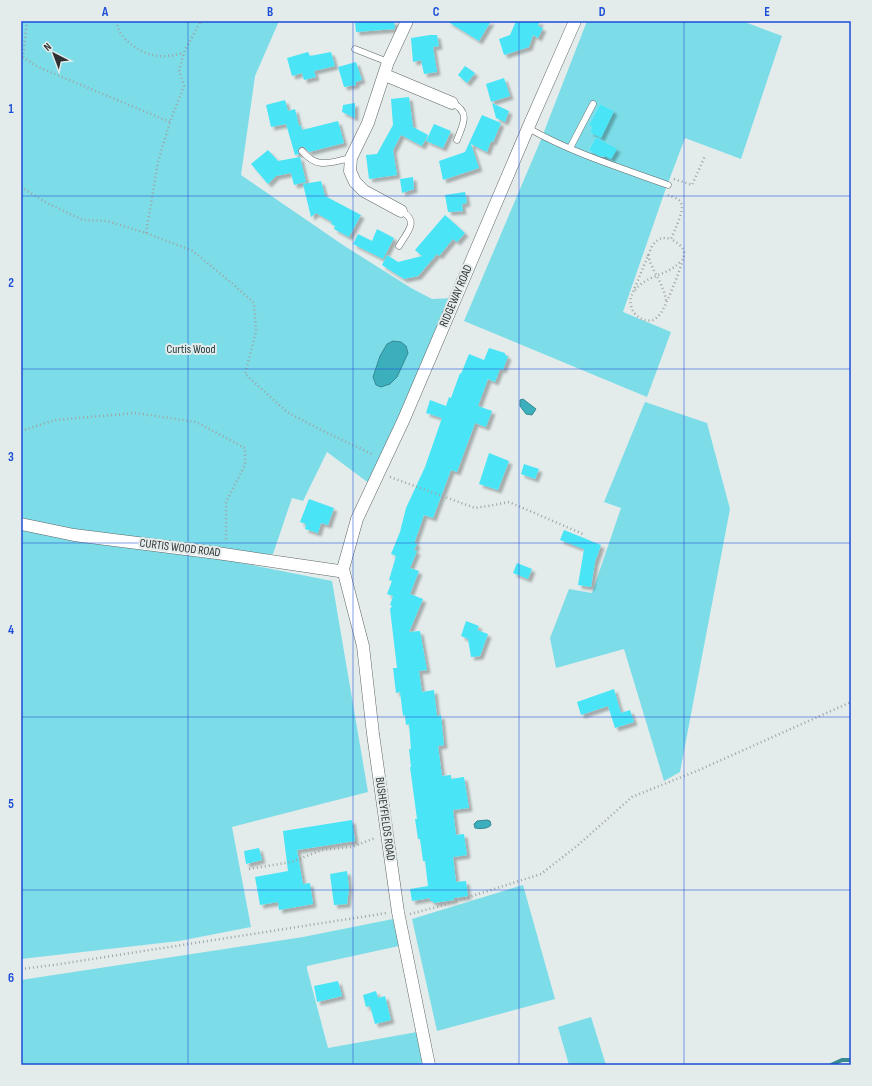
<svg xmlns="http://www.w3.org/2000/svg" width="872" height="1086" font-family="'Sofia Sans Condensed',sans-serif">
<style>
.green{fill:#7cdde8;fill-rule:evenodd}
.water{fill:#3bafbc;stroke:#378992}
.lines{fill:none;stroke-linecap:round;stroke-linejoin:round}
.stream{stroke:#378992;stroke-width:4}
.building{fill:#48e5f6;filter:url(#shadow)}
.service-casing{stroke:#616768;stroke-width:7}
.minor-casing{stroke:#616768;stroke-width:13}
.path{stroke:#9ea4a4;stroke-width:2.5;stroke-dasharray:1 3;stroke-linecap:butt}
.service{stroke:#fff;stroke-width:6}
.minor{stroke:#fff;stroke-width:12}
.grid{fill:none;stroke:#1d4ed8;stroke-width:1;stroke-opacity:0.55}
.labels{text-anchor:middle;dominant-baseline:central;stroke-width:4;stroke-linejoin:round;paint-order:stroke}
.street-label{font-size:12px;fill:#2e3031;stroke:#e3ebeb}
.park-label{font-size:12px;fill:#213a3d;stroke:#e3ebeb}
.neatline{fill:none;stroke:#1d4ed8;stroke-width:1.5}
.grid-label{font-size:13px;text-anchor:middle;font-weight:bold;fill:#1d4ed8}
</style>
<defs>
<filter id="shadow"><feDropShadow dx="3.5" dy="3.5" stdDeviation="1" flood-color="#0004"/></filter>
</defs>
<rect width="100%" height="100%" fill="#e3ebeb"/>
<!-- green -->
<g class="green">
<polygon points="21,21 279,21 255,76 241,175 343,245 411,288 432,299 456,298 370,484 327,452 303,501 292,498 273,554 225,554 152,545 332,581 368,792 232,827 251,927 179,941 21,959"/>
<path d="M 587,21 L 742,21 L 782,36 L 741,159 L 685,138 L 665,191 L 623,312 L 671,332 L 647,397 L 464,321 L 540,142 ZM 600,104 L 614,111 L 601,137 L 590,132 L 592,127 L 589,125 ZM 596,137 L 610,145 L 604,158 L 589,150 Z"/>
<polygon points="645,402 707,423 730,509 680,772 664,781 624,649 556,668 550,638 569,589 592,593 621,508 604,502"/>
<polygon points="523,885 555,999 437,1031 412,919"/>
<polygon points="393,919 399,946 307,966 307,969 328,1048 417,1032 423,1065 21,1065 21,980 303,937"/>
<polygon points="591,1017 606,1065 569,1065 558,1027"/>
</g>
<!-- water -->
<g class="water">
<polygon points="393,341 401,342 406,346 408,353 397,377 390,384 381,387 376,385 373,377 380,356 387,344"/>
<polygon points="523,399 536,409 532,415 526,414 520,406 520,400"/>
<path d="M 487,820 L 490,821 L 491,825 C 488,829 479,829 475,828 L 474,824 L 477,821 Z"/>
</g>
<g class="lines">
<!-- stream -->
<polyline class="stream" points="831,1065 842,1060 851,1060"/>
</g>
<!-- building -->
<g class="building">
<polygon points="355,21 394,21 395,29 356,32"/>
<polygon points="447,21 491,21 479,41"/>
<polygon points="516,21 540,21 538,26 543,28 538,38 533,35 529,47 504,55 499,39 510,35"/>
<polygon points="430,35 437,35 439,46 433,47 437,72 424,74 421,60 413,62 411,38"/>
<polygon points="308,52 310,56 331,52 335,66 314,71 316,77 304,80 302,73 292,76 287,58"/>
<polygon points="356,62 362,80 356,82 356,85 344,87 338,67"/>
<polygon points="465,66 475,73 467,83 458,75"/>
<polygon points="504,78 510,96 491,102 486,84"/>
<polygon points="409,97 413,127 428,135 422,146 401,135 393,150 397,175 369,179 366,155 377,154 393,125 391,99"/>
<polygon points="285,100 288,111 295,109 299,126 301,125 302,130 338,121 344,143 309,152 304,147 300,147 298,150 299,154 295,155 286,124 271,127 266,105"/>
<polygon points="355,103 355,118 342,112 343,105"/>
<polygon points="492,103 509,111 505,122 496,118"/>
<polygon points="600,104 614,111 601,138 590,132 592,127 589,125"/>
<polygon points="482,115 501,123 493,142 491,141 487,152 471,144 479,168 443,180 439,161 465,152"/>
<polygon points="434,124 451,131 443,148 426,141"/>
<polygon points="596,137 617,149 611,159 605,156 604,157 599,156 589,150"/>
<polygon points="268,150 278,161 300,157 306,182 294,185 291,173 276,176 268,184 251,164"/>
<polygon points="413,177 414,189 402,193 400,179"/>
<polygon points="321,181 325,196 361,215 349,237 334,229 335,226 331,224 332,222 316,213 311,217 303,184"/>
<polygon points="465,192 467,203 462,204 463,211 448,212 445,195"/>
<polygon points="445,215 465,233 457,242 453,239 439,256 437,254 418,276 404,279 382,265 387,255 398,262 422,256 415,250"/>
<polygon points="377,229 394,238 383,259 353,244 358,234 372,241"/>
<polygon points="489,348 505,353 505,355 508,356 503,370 500,369 495,382 488,379 478,406 492,411 486,427 475,423 457,472 451,470 433,518 424,515 415,541 415,543 417,544 414,550 417,551 410,568 419,571 410,594 423,599 409,632 420,631 427,670 419,671 422,692 434,690 437,716 441,715 444,745 438,746 442,776 451,775 451,779 464,777 469,808 453,810 456,835 464,834 467,855 453,857 456,882 466,881 468,896 454,898 454,900 433,903 433,901 430,901 430,898 412,901 410,889 428,886 425,861 423,861 420,839 418,839 415,819 417,819 410,767 411,767 409,749 411,749 409,724 406,725 405,715 403,716 400,692 396,693 393,668 397,668 390,609 392,606 390,605 393,596 387,594 392,581 389,580 396,556 391,554 400,532 406,508 425,467 442,418 426,413 430,400 446,406 449,397 451,398 460,373 461,374 469,354 484,360"/>
<polygon points="489,453 509,461 498,490 479,484"/>
<polygon points="524,464 539,469 535,479 521,474"/>
<polygon points="309,499 334,508 328,525 321,523 318,533 305,529 306,524 300,522"/>
<polygon points="564,530 601,545 595,562 591,587 578,585 584,549 560,540"/>
<polygon points="517,563 532,569 528,579 513,573"/>
<polygon points="466,621 479,626 477,630 488,634 480,656 471,657 468,639 461,636"/>
<polygon points="614,689 621,713 630,710 634,722 615,728 608,706 581,715 577,702"/>
<polygon points="352,820 355,841 297,850 303,884 310,883 313,904 279,910 278,902 260,905 255,877 288,871 283,831"/>
<polygon points="259,848 262,860 246,864 244,851"/>
<polygon points="347,871 349,888 347,904 334,905 330,874"/>
<polygon points="338,981 342,996 317,1002 314,986"/>
<polygon points="376,991 378,998 385,996 391,1020 375,1024 370,1006 366,1007 363,995"/>
</g>
<g class="lines">
<!-- service casing -->
<g class="service-casing">
<g id="service">
<polyline points="355,49 388,62"/>
<path d="M 452,103 C 471,112 463,124 457,140"/>
<path d="M 528,128 C 572,153 621,168 668,185"/>
<polyline points="570,148 593,104"/>
<path d="M 302,151 C 318,170 330,162 351,158"/>
<path d="M 399,246 C 407,232 420,221 401,211"/>
</g>
</g>
<!-- minor casing -->
<g class="minor-casing">
<g id="minor">
<polyline points="385,75 452,103"/>
<polyline points="401,211 364,191 355,182 350,171 351,158 368,123 388,62 407,21"/>
<polyline points="21,524 74,535 217,553 339,571"/>
<polyline points="429,1065 398,912 373,734 363,646 343,569 357,519 404,419 528,128 575,21"/>
</g>
</g>
<!-- path -->
<g class="path">
<polyline points="27,21 23,57 38,67 170,122"/>
<path d="M 117,21 C 116,37 140,53 153,55 C 164,58 174,55 184,53"/>
<polyline points="674,179 692,185 705,156"/>
<polyline points="21,187 47,203 83,220 107,221 146,233 193,251 233,284 254,303 256,331 245,374 287,412 321,430 374,455"/>
<path d="M 668,195 C 672,197 679,198 681,203 C 685,210 674,231 671,239 C 662,237 658,238 652,246 L 631,297 C 628,311 640,323 653,320 C 657,318 660,315 662,311 C 667,303 685,260 684,252 C 683,246 676,242 671,239"/>
<polyline points="146,233 158,162 170,122 184,86 179,70 185,50 201,21"/>
<path d="M 648,255 C 652,272 665,285 666,302"/>
<path d="M 635,290 C 648,274 668,276 681,261"/>
<polyline points="21,431 55,420 136,413 196,422 245,448 245,465 226,502 226,542"/>
<polyline points="390,477 475,508 494,505 509,502 583,534"/>
<polyline points="249,869 291,862 322,850 352,847 375,838"/>
<polyline points="410,914 444,905 541,874 577,846 632,797 699,770 851,702"/>
<polyline points="21,969 54,965 387,913"/>
</g>
<!-- service -->
<use href="#service" class="service"/>
<!-- minor -->
<use href="#minor" class="minor"/>
</g>
<!-- grid -->
<path class="grid" d="M 188,21 L 188,1065M 353,21 L 353,1065M 519,21 L 519,1065M 684,21 L 684,1065M 21,196 L 851,196M 21,369 L 851,369M 21,543 L 851,543M 21,717 L 851,717M 21,890 L 851,890"/>
<g class="labels">
<!-- street labels -->
<g class="street-label">
<text transform="translate(456 296) rotate(-67)">RIDGEWAY ROAD</text>
<text transform="translate(180 548) rotate(7)">CURTIS WOOD ROAD</text>
<text transform="translate(385 819) rotate(82)">BUSHEYFIELDS ROAD</text>
</g>
<!-- park labels -->
<g class="park-label">
<text x="191" y="349">Curtis Wood</text>
</g>
</g>
<!-- border -->
<rect width="872" height="1086" fill="none" stroke="#e3ebeb" stroke-width="44"/>
<!-- north arrow -->
<g transform="translate(54 54) rotate(318)" stroke="#e3ebeb" stroke-width="3" paint-order="stroke">
<path d="M0-3L7 15L0 10L-7 15Z" fill="#2e3031"/>
<text y="-6" font-size="11" font-weight="bold" text-anchor="middle" fill="#2e3031">N</text>
</g>
<rect x="22" y="22" width="828" height="1042" class="neatline"/>
<g class="grid-label">
<text x="105" y="16">A</text>
<text x="270" y="16">B</text>
<text x="436" y="16">C</text>
<text x="602" y="16">D</text>
<text x="767" y="16">E</text>
<text x="11" y="113">1</text>
<text x="11" y="287">2</text>
<text x="11" y="461">3</text>
<text x="11" y="634">4</text>
<text x="11" y="808">5</text>
<text x="11" y="982">6</text>
</g>
</svg>
